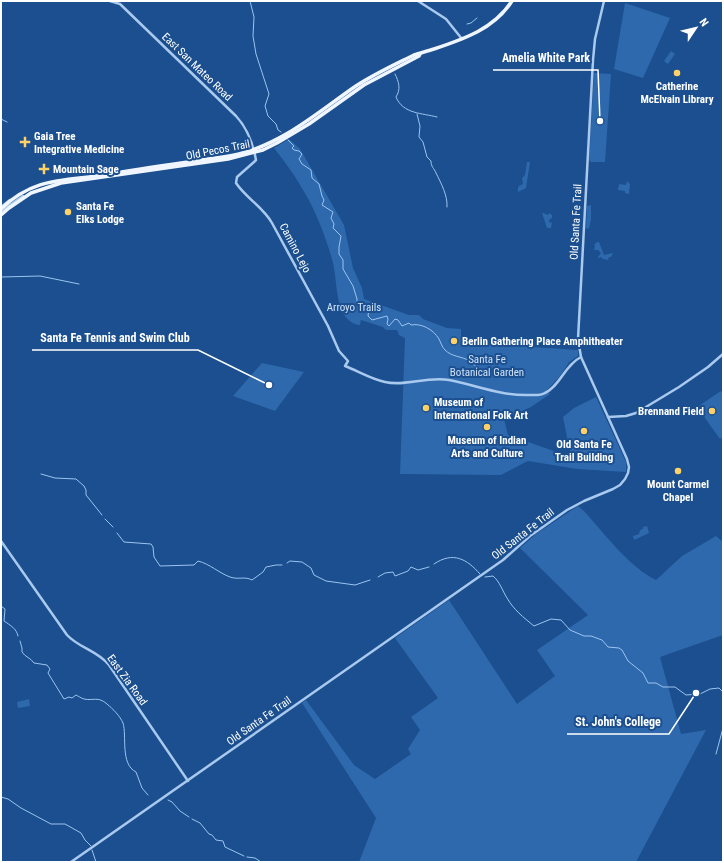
<svg xmlns="http://www.w3.org/2000/svg" width="724" height="863" font-family="'Roboto Condensed',sans-serif">
<style>
.green{fill:#2e69ad}
.lines{fill:none;stroke-linecap:round;stroke-linejoin:round}
.stream{stroke:#9cc4f0;stroke-width:1}
.minor{stroke:#a9c9ee;stroke-width:2.5}
.major{stroke:#f0f6ff;stroke-width:3.5}
.poi-dot{fill:#ffd166;stroke:#1b4f8f;stroke-width:1.5}
.labels{text-anchor:middle;dominant-baseline:central;stroke-width:4;stroke-linejoin:round;paint-order:stroke}
.street-label{font-size:11px;fill:#fff;stroke:#1b4f8f}
.poi-label{font-size:11px;font-weight:bold;fill:#fff;stroke:#1b4f8f;text-anchor:start}
.park-label{font-size:11px;fill:#cfe3fa;stroke:#1b4f8f}
.leader{fill:none;stroke:#fff;stroke-width:1.5}
.callout-dot{fill:#fff;stroke:#1b4f8f;stroke-width:1.5}
.callout-label{font-size:12px;text-anchor:middle;font-weight:bold;fill:#fff;stroke:#1b4f8f;stroke-width:4;stroke-linejoin:round;paint-order:stroke}
</style>
<rect width="100%" height="100%" fill="#1b4f8f"/>
<!-- green -->
<g class="green">
<polygon points="625,3 670,18 643,78 614,69"/>
<polygon points="671,51 675,54 668,64 664,61"/>
<polygon points="594,73 611,74 605,162 591,162 589,160"/>
<path d="M 289,139 L 300,149 L 344,225 L 353,268 L 362,288 L 364,299 L 409,315 L 419,315 L 423,319 L 447,328 L 461,329 L 461,341 L 516,344 L 516,346 L 578,350 L 578,356 L 569,362 L 561,375 L 547,390 L 550,394 L 531,407 L 504,419 L 508,435 L 571,457 L 563,417 L 574,408 L 596,397 L 626,462 L 626,472 L 577,469 L 528,461 L 501,475 L 400,474 L 405,338 L 399,335 L 397,330 L 386,330 L 383,327 L 361,320 L 360,325 C 353,325 346,319 343,313 C 335,296 337,277 332,259 C 319,214 303,185 274,148 Z"/>
<polygon points="527,162 530,162 526,188 518,192 518,188 519,186 523,184 522,178 525,175"/>
<polygon points="627,181 630,184 629,194 625,193 625,191 618,190 619,184 626,185"/>
<polygon points="591,205 591,219 589,229 586,228 587,206"/>
<polygon points="542,213 543,213 548,215 549,213 552,215 552,214 552,218 549,220 550,223 552,222 551,228 547,228"/>
<polygon points="597,242 599,242 604,255 613,253 611,257 609,257 608,260 603,259 601,257 599,258 598,257 601,253 598,250 594,250 595,246 594,245"/>
<polygon points="262,363 304,372 275,411 233,396"/>
<polygon points="721,391 723,394 723,437 720,439 697,407"/>
<path d="M 578,506 L 584,511 C 605,534 628,566 656,580 L 682,556 L 716,536 L 723,542 L 723,635 L 660,657 L 681,734 L 706,730 L 636,862 L 359,862 L 376,818 L 302,703 L 306,700 L 354,765 L 375,779 L 411,754 L 408,749 L 420,730 L 411,717 L 438,698 L 395,638 L 449,600 L 517,704 L 555,676 L 537,650 L 588,615 L 520,548 L 536,534 Z"/>
<polygon points="647,526 649,533 634,540 633,536 639,534 640,530 643,529 643,527"/>
<polygon points="29,699 30,706 18,708 17,702"/>
</g>
<g class="lines">
<!-- stream -->
<g class="stream">
<polyline points="250,1 254,17 253,36 256,54 269,94 265,106 268,116 276,124 278,130 281,132"/>
<polyline points="467,24 471,23 477,18"/>
<path d="M 395,74 C 399,82 401,89 396,97 C 403,114 422,113 437,117"/>
<path d="M 417,114 L 420,126 L 419,137 L 423,142 L 427,157 L 431,161 C 431,167 434,168 436,173 C 441,183 448,196 447,207"/>
<polyline points="1,119 7,122"/>
<polyline points="288,140 294,146 292,148 294,150 299,151 302,154 299,159 302,164 311,170 312,178 319,184 322,196 324,200 322,205 333,212 331,218 334,224 333,228 341,236 339,247 339,254 343,260 343,269 353,286 357,299 357,304 361,305"/>
<polyline points="2,277 40,276 79,284"/>
<path d="M 369,308 L 368,316 L 372,320 L 387,316 L 388,319 L 387,324 L 389,326 L 395,319 L 398,320 L 402,326 L 409,323 L 411,325 C 421,323 433,329 439,339 C 441,343 442,347 445,350 C 452,357 461,356 470,361 C 473,362 474,365 476,367 C 482,372 490,374 497,374 L 502,371"/>
<polyline points="41,474 55,478 76,479 84,486 86,490 86,495 102,515"/>
<polyline points="105,519 113,527"/>
<path d="M 117,533 L 124,542 L 151,544 L 153,547 L 154,557 L 160,566 L 194,565 L 198,561 C 210,564 219,573 230,577 C 238,580 245,576 252,580 L 263,572 L 266,567 L 276,565 L 282,565"/>
<polyline points="287,563 290,561 302,562 311,568 314,575 326,581 355,585 370,580"/>
<path d="M 434,564 C 453,551 467,559 480,574"/>
<polyline points="378,577 385,573 393,572 395,576 408,571 411,567 418,570 429,567"/>
<path d="M 485,577 L 493,576 C 500,582 502,590 507,598 C 514,610 523,617 534,626 L 551,619 L 561,620 L 570,630 L 584,636 L 591,636 L 602,640 L 608,647 L 619,648 L 622,650 L 628,661 L 643,673 L 648,683 L 656,683 L 663,687 L 675,687 L 686,695 L 700,694 L 710,689 L 719,688 L 723,692"/>
<path d="M 1,606 L 5,609 L 4,621 C 10,625 17,629 18,636"/>
<path d="M 20,641 L 22,648 L 22,652 C 25,657 31,658 34,663 L 47,665 L 50,669 L 48,673 L 64,699 L 69,697 L 72,698 L 76,695 C 78,696 81,698 84,699 C 93,701 98,696 107,704 C 113,709 120,716 123,723 C 127,736 120,764 136,772 L 142,788 L 148,795"/>
<polyline points="716,754 723,728"/>
<polyline points="1,797 8,799 21,808 51,824 65,824 81,833 85,840 91,846"/>
<polyline points="168,800 172,802 180,811 189,817"/>
<polyline points="192,819 200,823 209,834 212,835 216,840 223,841 225,847 244,856"/>
<polyline points="92,850 96,862"/>
<polyline points="247,857 255,858 261,862"/>
</g>
<!-- minor -->
<g class="minor">
<path d="M 110,1 L 120,4 L 236,116 C 248,129 253,143 256,160 L 254,162 L 237,177 L 236,183 C 246,198 263,207 272,223 L 328,326 L 339,351 L 348,361 L 345,366 C 358,371 371,379 385,382 C 404,387 427,376 449,380 C 476,385 501,396 529,395 C 534,395 540,396 545,393 C 560,386 565,365 581,357"/>
<polyline points="418,1 446,19 462,39"/>
<polyline points="1,207 10,200"/>
<polyline points="1,212 10,205 23,196"/>
<polyline points="608,417 626,416 636,413 679,387 708,367 723,354"/>
<path d="M 1,541 L 67,635 C 79,648 98,651 109,665 L 188,781"/>
<polyline points="71,862 503,560 530,536 567,510 584,501 613,489 620,485 625,479 628,473 629,467 627,459 581,357 578,339 593,60 595,39 604,1"/>
</g>
<!-- major -->
<g class="major">
<path d="M 1,209 C 34,177 64,181 105,175 C 132,170 160,166 188,162 C 205,159 222,158 239,154 C 283,143 317,113 353,88 C 372,75 394,65 414,55 C 420,53 428,51 434,49 C 464,39 494,29 512,1"/>
<polyline points="1,215 9,208 31,193 61,183 228,159 263,150 277,143 309,124 364,85 419,56 420,54"/>
</g>
</g>
<!-- markers -->
<g class="poi-dot">
<circle cx="677" cy="73" r="4"/>
<path d="M23 136h4v4h4v4h-4v4h-4v-4h-4v-4h4z"/>
<path d="M42 163h4v4h4v4h-4v4h-4v-4h-4v-4h4z"/>
<circle cx="68" cy="212" r="4"/>
<circle cx="454" cy="341" r="4"/>
<circle cx="426" cy="408" r="4"/>
<circle cx="712" cy="411" r="4"/>
<circle cx="487" cy="427" r="4"/>
<circle cx="584" cy="431" r="4"/>
<circle cx="678" cy="471" r="4"/>
</g>
<g class="labels">
<!-- street labels -->
<g class="street-label">
<text transform="translate(197 67) rotate(44)">East San Mateo Road</text>
<text transform="translate(218 150) rotate(-11)">Old Pecos Trail</text>
<text transform="translate(576 222) rotate(-87)">Old Santa Fe Trail</text>
<text transform="translate(295 248) rotate(62)">Camino Lejo</text>
<text transform="translate(523 534) rotate(-38)">Old Santa Fe Trail</text>
<text transform="translate(127 680) rotate(54)">East Zia Road</text>
<text transform="translate(259 721) rotate(-35)">Old Santa Fe Trail</text>
</g>
<!-- poi labels -->
<g class="poi-label">
<text x="677" y="86" text-anchor="middle">Catherine<tspan x="677" dy="13">McElvain Library</tspan></text>
<text x="34" y="136">Gaia Tree<tspan x="34" dy="13">Integrative Medicine</tspan></text>
<text x="53" y="169">Mountain Sage</text>
<text x="76" y="206">Santa Fe<tspan x="76" dy="13">Elks Lodge</tspan></text>
<text x="462" y="341">Berlin Gathering Place Amphitheater</text>
<text x="434" y="402">Museum of<tspan x="434" dy="13">International Folk Art</tspan></text>
<text x="704" y="411" text-anchor="end">Brennand Field</text>
<text x="487" y="440" text-anchor="middle">Museum of Indian<tspan x="487" dy="13">Arts and Culture</tspan></text>
<text x="584" y="444" text-anchor="middle">Old Santa Fe<tspan x="584" dy="13">Trail Building</tspan></text>
<text x="678" y="484" text-anchor="middle">Mount Carmel<tspan x="678" dy="13">Chapel</tspan></text>
</g>
<!-- park labels -->
<g class="park-label">
<text x="354" y="307">Arroyo Trails</text>
<text x="487" y="359">Santa Fe<tspan x="487" dy="13">Botanical Garden</tspan></text>
</g>
</g>
<!-- callouts -->
<path class="leader" d="M600 121L598 70H493M269 385L198 350H32M696 693L669 734H567"/>
<g class="callout-dot">
<circle cx="600" cy="121" r="4"/>
<circle cx="269" cy="385" r="4"/>
<circle cx="696" cy="693" r="4"/>
</g>
<g class="callout-label">
<text x="546" y="62">Amelia White Park</text>
<text x="115" y="342">Santa Fe Tennis and Swim Club</text>
<text x="618" y="726">St. John's College</text>
</g>
<!-- border -->
<rect width="724" height="863" fill="none" stroke="#ffffff" stroke-width="4"/>
<!-- north arrow -->
<g transform="translate(696 28) rotate(55)" stroke="#1b4f8f" stroke-width="3" paint-order="stroke">
<path d="M0-3L7 15L0 10L-7 15Z" fill="#ffffff"/>
<text y="-6" font-size="11" font-weight="bold" text-anchor="middle" fill="#ffffff">N</text>
</g>
</svg>
